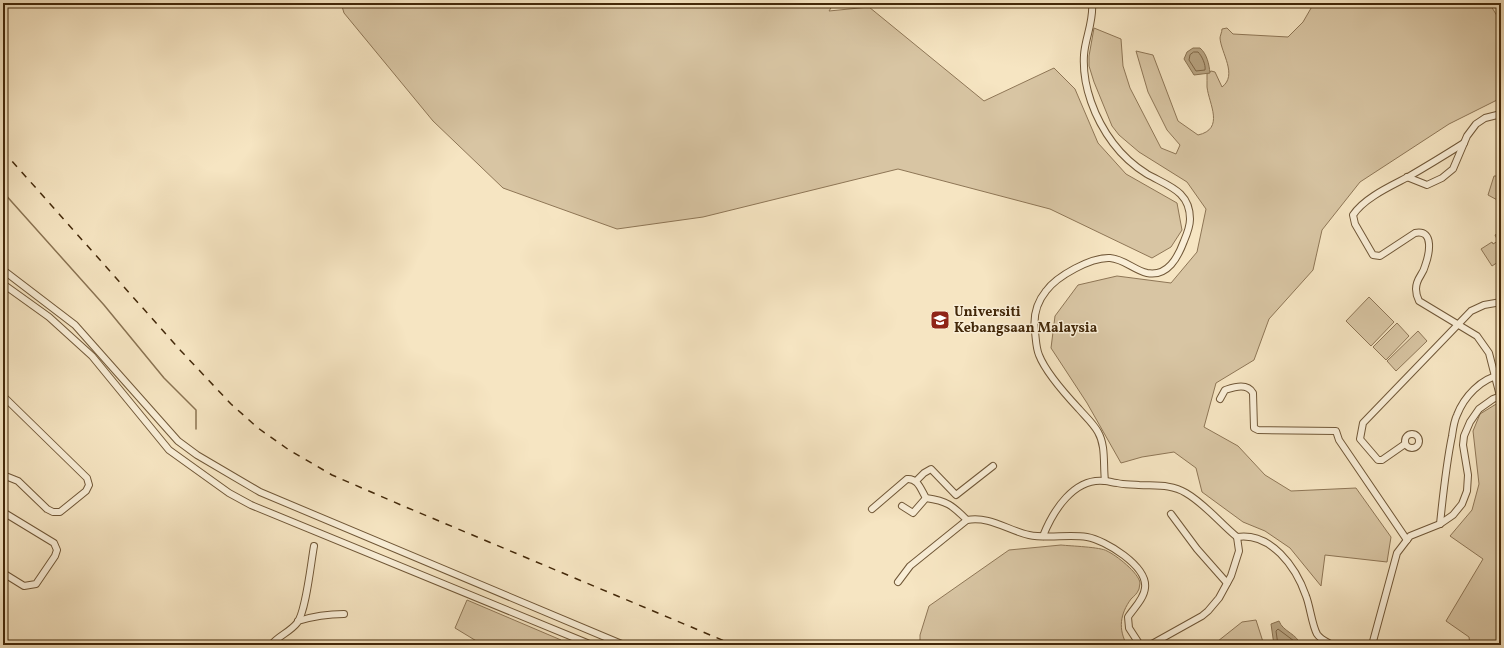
<svg xmlns="http://www.w3.org/2000/svg" width="1504" height="648" font-family="Vollkorn,serif">
<style>
.green{fill:#d8c5a3;stroke:#8e7656}
.water{fill:#b9a583;stroke:#8a7352}
.lines{fill:none;stroke-linecap:round;stroke-linejoin:round}
.shore{stroke:#7e6646;stroke-width:1}
.stream{stroke:#8a7352;stroke-width:1.5}
.minor-casing{stroke:#705737;stroke-width:8}
.minor{stroke:#f9eed7;stroke-width:6}
.rail{stroke:#432809;stroke-width:1.5;stroke-dasharray:7 7;stroke-linecap:butt}
.labels{text-anchor:middle;dominant-baseline:central;stroke-width:3;stroke-linejoin:round;paint-order:stroke}
.poi-label{font-size:14px;font-weight:bold;fill:#432809;stroke:#f9eed7;text-anchor:start}
</style>
<rect width="100%" height="100%" fill="#f6e5c2"/>
<filter id="stains"><feTurbulence type="fractalNoise" baseFrequency=".005" numOctaves="4"/><feColorMatrix values="0 0 0 0 .2 0 0 0 0 .09 0 0 0 0 .02 0 0 0 .5 -.17"/></filter>
<radialGradient id="worn" r=".72"><stop offset=".6" stop-color="#630" stop-opacity="0"/><stop offset="1" stop-color="#630" stop-opacity=".3"/></radialGradient>
<!-- green -->
<g class="green">
<polygon points="341,3 834,3 829,11 869,7 984,101 1054,68 1075,89 1098,143 1126,174 1177,203 1182,230 1171,247 1152,258 1050,209 898,169 703,217 617,229 503,188 433,121 344,13"/>
<path d="M 1314,3 L 1489,3 L 1501,22 L 1501,98 L 1449,124 L 1360,182 L 1322,230 L 1313,270 L 1269,319 L 1254,360 L 1216,383 L 1204,427 L 1238,446 L 1265,475 L 1291,491 L 1356,488 L 1391,537 L 1387,562 L 1325,555 L 1321,586 L 1290,548 L 1265,531 L 1243,522 L 1202,492 L 1196,468 L 1174,452 L 1142,457 L 1121,463 L 1087,403 L 1051,348 L 1055,316 L 1078,285 L 1117,276 L 1171,283 L 1197,252 L 1206,209 L 1187,182 L 1139,152 L 1119,135 L 1112,126 L 1094,82 L 1089,66 L 1089,56 L 1094,28 L 1121,39 L 1123,66 L 1130,88 L 1161,148 L 1176,154 L 1180,145 L 1167,130 L 1148,92 L 1136,51 L 1153,55 L 1178,121 L 1198,135 C 1225,129 1209,104 1207,87 C 1207,83 1207,78 1207,74 L 1211,71 L 1215,72 L 1222,87 C 1238,75 1221,53 1220,38 C 1220,36 1222,32 1222,29 L 1227,28 L 1233,34 L 1288,37 L 1303,22 Z"/>
<polygon points="1494,176 1501,176 1501,202 1488,195"/>
<polygon points="1501,231 1501,260 1492,266 1481,249 1492,242 1493,244 1498,241 1495,235"/>
<polygon points="1369,297 1394,322 1371,346 1346,321"/>
<polygon points="1397,323 1409,336 1386,360 1373,347"/>
<polygon points="1418,331 1427,341 1396,371 1387,361"/>
<polygon points="1501,401 1501,645 1470,645 1469,637 1446,621 1483,559 1450,536 1472,510 1479,484 1473,431 1480,414"/>
<path d="M 1061,545 C 1070,546 1101,547 1107,551 C 1116,555 1139,573 1140,583 C 1140,585 1139,587 1139,589 C 1137,594 1134,596 1131,599 C 1120,614 1118,629 1127,645 L 920,645 L 920,635 L 929,606 L 1009,550 Z"/>
<polygon points="467,600 561,640 559,645 483,645 455,628"/>
<polygon points="1256,620 1264,645 1213,645 1242,622"/>
</g>
<!-- water -->
<g class="water">
<path d="M 1193,48 L 1200,48 C 1207,54 1209,64 1210,73 L 1194,75 L 1184,59 L 1187,52 Z"/>
<path d="M 1279,621 C 1283,632 1298,634 1300,645 L 1274,645 L 1271,624 Z"/>
</g>
<g class="lines">
<!-- shore -->
<g class="shore">
<path d="M 1194,52 L 1198,52 C 1202,56 1206,65 1205,70 L 1196,71 L 1189,60 L 1190,55 Z"/>
<polyline points="1278,645 1276,631 1278,629 1294,641 1297,645"/>
</g>
<!-- stream -->
<polyline class="stream" points="3,192 104,305 164,378 196,410 196,429"/>
<!-- minor casing -->
<g class="minor-casing">
<g id="minor">
<path d="M 1092,3 C 1094,21 1085,38 1084,55 C 1082,86 1095,119 1113,143 C 1122,155 1134,166 1147,174 C 1168,186 1190,191 1190,219 C 1190,227 1187,234 1184,241 C 1178,257 1168,277 1147,273 C 1134,270 1124,259 1110,258 C 1091,257 1057,276 1046,291 C 1037,302 1033,317 1035,332 C 1036,339 1036,348 1039,355 C 1046,373 1065,394 1079,409 C 1085,416 1093,423 1098,432 C 1106,446 1103,464 1105,481"/>
<path d="M 1464,143 C 1445,155 1427,166 1408,177 C 1391,186 1364,198 1353,215 L 1355,224 L 1373,255 L 1380,256 L 1415,233 C 1435,229 1429,255 1425,266 C 1423,275 1416,278 1416,289 C 1416,294 1417,297 1419,301 L 1477,336 L 1489,353 L 1500,396"/>
<polyline points="1407,177 1427,185 1442,178 1453,169 1467,136 1476,124 1485,118 1501,114"/>
<polyline points="3,270 75,325 178,441 197,455 260,492 624,645"/>
<polyline points="3,284 49,317 92,356 169,450 229,493 251,505 592,645"/>
<polyline points="3,396 87,478 89,485 86,491 60,512 53,512 47,509 18,481 3,475"/>
<path d="M 1220,399 L 1225,390 C 1235,387 1247,383 1253,393 L 1254,428 L 1258,430 L 1336,431 L 1339,440 L 1407,540"/>
<circle cx="1412" cy="441" r="7"/>
<polyline points="1405,444 1382,460 1378,460 1360,439 1363,423 1471,311 1484,305 1501,302"/>
<polyline points="916,481 924,473 931,469 956,495 993,466"/>
<polyline points="902,506 913,513 926,498"/>
<path d="M 872,509 L 907,479 C 918,478 921,490 926,498 C 947,501 952,505 967,520"/>
<polyline points="3,512 54,543 57,550 55,556 36,584 24,586 3,573"/>
<polyline points="1171,514 1197,549 1227,583"/>
<path d="M 1440,524 C 1443,495 1446,465 1452,436 C 1453,429 1454,421 1457,415 C 1464,397 1481,378 1501,375"/>
<path d="M 1043,536 C 1053,511 1074,477 1105,481 C 1109,481 1113,483 1117,483 C 1124,485 1132,484 1139,485 C 1156,486 1171,484 1186,493 C 1205,504 1220,523 1237,537 C 1271,532 1296,567 1306,596 C 1310,606 1312,625 1317,634 C 1320,639 1327,642 1332,645"/>
<path d="M 898,582 L 910,566 L 967,520 C 990,516 1007,530 1029,535 C 1047,539 1068,534 1087,537 C 1105,540 1148,566 1145,588 C 1144,599 1133,609 1128,617 L 1129,628 L 1140,645"/>
<path d="M 298,621 C 314,616 328,614 344,614"/>
<path d="M 271,645 C 278,636 290,632 297,623 C 306,612 311,562 314,546"/>
<polyline points="1150,645 1202,616 1208,611 1219,598 1231,576 1239,551 1237,537"/>
<polyline points="1372,645 1397,553 1410,536 1440,524 1453,515 1462,504 1467,491 1468,475 1463,445 1464,436 1470,422 1479,409 1493,399 1501,396"/>
</g>
</g>
<!-- minor -->
<use href="#minor" class="minor"/>
<!-- rail -->
<polyline class="rail" points="3,151 181,351 231,404 258,428 289,450 332,475 401,505 734,645"/>
</g>
<!-- icons -->
<defs>
<g id="university-square" transform="scale(1)"><rect x="-9" y="-9" width="18" height="18" rx="4" fill="#8f2418" stroke="#f9eed7"/><path d="M0-5L7-2L0 1L-7-2ZM-4 1L0 2.5L4 1V4Q0 6-4 4Z" fill="#fff"/></g>
</defs>
<g fill-rule="evenodd">
<use href="#university-square" x="940" y="320"/>
</g>
<g class="labels">
<!-- poi labels -->
<g class="poi-label">
<text x="954" y="312">Universiti<tspan x="954" dy="16">Kebangsaan Malaysia</tspan></text>
</g>
</g>
<!-- margin -->
<rect width="1504" height="648" fill="none" stroke="#f6e5c2" stroke-width="16"/>
<rect x="4" y="4" width="1496" height="640" fill="none" stroke="#432809" stroke-width="2"/>
<rect x="8" y="8" width="1488" height="632" fill="none" stroke="#432809"/>
<rect width="100%" height="100%" filter="url(#stains)"/>
<rect width="100%" height="100%" fill="url(#worn)"/>
</svg>
